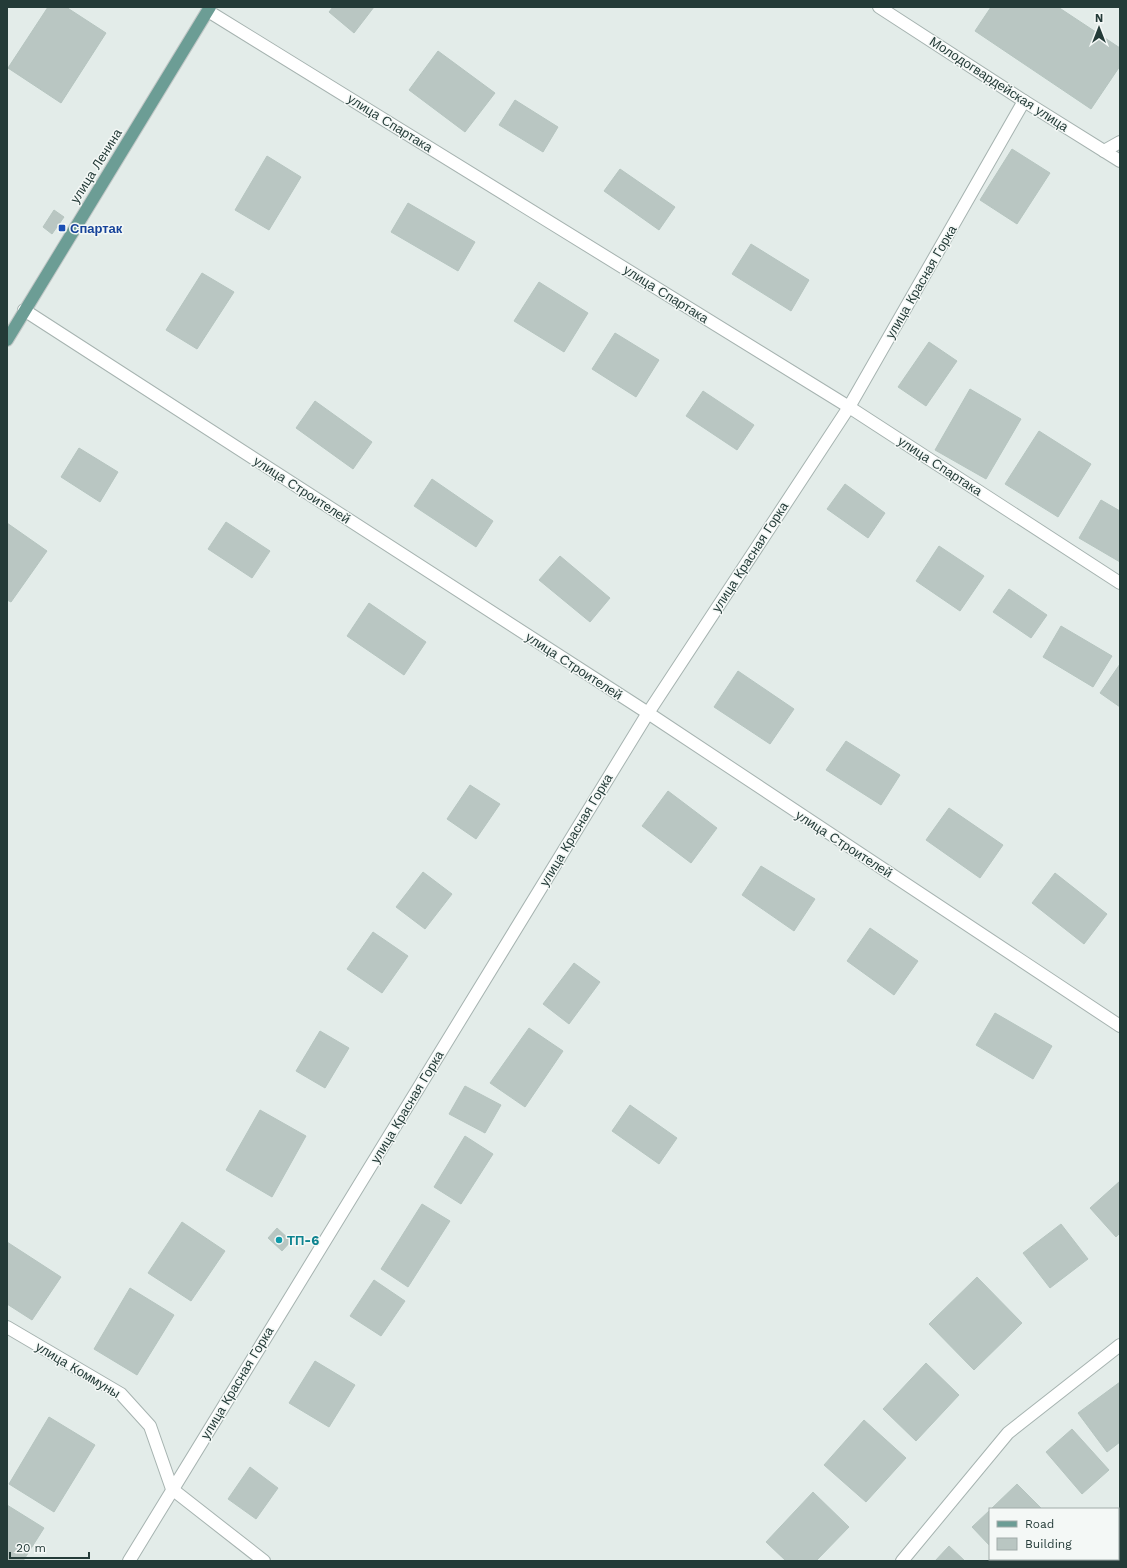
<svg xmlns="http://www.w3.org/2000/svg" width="1127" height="1568" font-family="'Work Sans',sans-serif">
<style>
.building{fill:#b9c6c2;stroke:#b6c5c0}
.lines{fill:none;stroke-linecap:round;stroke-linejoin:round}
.minor-casing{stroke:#a6b3b0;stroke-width:14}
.major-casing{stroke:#c2c8c7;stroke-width:14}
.minor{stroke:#fff;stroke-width:12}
.major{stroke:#6c9d95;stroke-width:12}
.transit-dot{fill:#1a4fb4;stroke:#f4f8f6;stroke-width:1.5}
.culture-dot{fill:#0f9aa8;stroke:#f4f8f6;stroke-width:1.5}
.labels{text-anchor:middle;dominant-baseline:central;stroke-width:3;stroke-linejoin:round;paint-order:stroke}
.street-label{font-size:13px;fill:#243b38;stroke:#f4f8f6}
.transit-label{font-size:13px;font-weight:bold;fill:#164399;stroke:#f4f8f6;text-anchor:start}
.culture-label{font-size:13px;font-weight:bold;fill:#0d838f;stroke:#f4f8f6;text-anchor:start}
</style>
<rect width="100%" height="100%" fill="#e3ece9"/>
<!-- building -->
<g class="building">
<polygon points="48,7 66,7 106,33 61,103 8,68"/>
<polygon points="333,7 374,7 354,33 329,12"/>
<polygon points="991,7 1058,7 1120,48 1120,66 1091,109 975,31"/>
<polygon points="438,51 495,93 465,132 409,90"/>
<polygon points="515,100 558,127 543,152 499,125"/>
<polygon points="1012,149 1050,173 1017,224 980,200"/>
<polygon points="267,156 301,177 269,230 235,210"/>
<polygon points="620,169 675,207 659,230 604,191"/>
<polygon points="408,203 475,242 458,271 391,232"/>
<polygon points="54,210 64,217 52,234 43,227"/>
<polygon points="751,244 809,280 791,311 732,274"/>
<polygon points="202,273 234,292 197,349 166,330"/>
<polygon points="539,282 588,313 564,352 514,321"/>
<polygon points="615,333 659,360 636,397 592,369"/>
<polygon points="929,342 957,361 926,406 898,387"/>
<polygon points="970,389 1021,419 986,479 935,450"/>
<polygon points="703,391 754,425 737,450 686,416"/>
<polygon points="315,401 372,442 353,469 296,428"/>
<polygon points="1039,431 1091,464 1058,517 1005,484"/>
<polygon points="79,448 118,472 100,502 61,477"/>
<polygon points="432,479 493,521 476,547 414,506"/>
<polygon points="845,484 885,513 868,538 827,509"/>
<polygon points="1101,500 1120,511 1120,562 1079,538"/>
<polygon points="226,522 270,551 252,578 208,549"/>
<polygon points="7,523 47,551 11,602 7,600"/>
<polygon points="939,546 984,576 960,611 916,581"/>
<polygon points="560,556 610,598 590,622 539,580"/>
<polygon points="1009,589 1047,615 1031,638 993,612"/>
<polygon points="369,603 426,642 404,675 347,636"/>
<polygon points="1061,626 1112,656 1093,687 1043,657"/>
<polygon points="1120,664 1120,707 1100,693"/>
<polygon points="738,671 794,709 770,744 714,707"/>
<polygon points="846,741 900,775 881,805 826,770"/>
<polygon points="470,785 500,804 476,839 447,819"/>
<polygon points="668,791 717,828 691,863 642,826"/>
<polygon points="949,808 1003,845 980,878 926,840"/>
<polygon points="761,866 815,899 794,931 742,895"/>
<polygon points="423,872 452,894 425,929 396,907"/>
<polygon points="1055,873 1107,914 1084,944 1032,903"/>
<polygon points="870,928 918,961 894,995 847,961"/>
<polygon points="373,932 408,956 382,993 347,969"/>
<polygon points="574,963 600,982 569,1024 543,1004"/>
<polygon points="995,1013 1052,1046 1033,1079 976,1045"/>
<polygon points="529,1028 563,1051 525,1107 490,1083"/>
<polygon points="320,1031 349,1048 325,1088 296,1071"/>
<polygon points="465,1086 501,1105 485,1133 449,1114"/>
<polygon points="630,1105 677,1138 659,1164 612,1131"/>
<polygon points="260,1110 306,1136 272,1197 226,1170"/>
<polygon points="465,1136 493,1154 461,1204 434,1187"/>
<polygon points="1120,1181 1120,1233 1116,1237 1090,1208"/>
<polygon points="422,1204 450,1221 408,1287 381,1269"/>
<polygon points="182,1222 225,1251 191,1301 148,1273"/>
<polygon points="1061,1224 1088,1259 1050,1288 1023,1253"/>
<polygon points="277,1228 291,1241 282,1251 268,1238"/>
<polygon points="7,1242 61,1277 32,1320 7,1304"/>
<polygon points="977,1277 1022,1323 974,1370 929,1324"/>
<polygon points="374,1280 405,1301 381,1336 350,1316"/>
<polygon points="130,1288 174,1315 137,1375 94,1349"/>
<polygon points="315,1361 355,1385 329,1427 289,1403"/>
<polygon points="926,1363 959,1395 916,1441 883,1409"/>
<polygon points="1120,1382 1120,1442 1107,1452 1078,1413"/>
<polygon points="49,1417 95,1445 54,1512 9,1484"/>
<polygon points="864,1420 906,1458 866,1502 824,1465"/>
<polygon points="1072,1429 1109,1470 1082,1494 1046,1452"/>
<polygon points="250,1467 278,1488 256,1519 228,1499"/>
<polygon points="1017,1484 1042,1509 991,1509"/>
<polygon points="813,1492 849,1527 816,1561 786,1561 766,1542"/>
<polygon points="7,1505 44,1528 23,1561 7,1561"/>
<polygon points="990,1510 990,1546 972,1527"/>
<polygon points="949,1546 965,1561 935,1561"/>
<polygon points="1002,1559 1051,1559 1049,1561 1004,1561"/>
</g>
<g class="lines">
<!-- minor casing -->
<g class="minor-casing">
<g id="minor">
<polyline points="879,7 1024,101 1120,161"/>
<polyline points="208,11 849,407 1120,583"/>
<polyline points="1104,151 1120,142"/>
<polyline points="24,310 648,713 1120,1026"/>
<polyline points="7,1327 121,1394 150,1426 172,1489 264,1561"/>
<polyline points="129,1561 648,713 849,407 1024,101"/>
<polyline points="902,1561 1008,1433 1120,1345"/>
</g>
</g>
<!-- major casing -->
<g class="major-casing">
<polyline id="major" points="7,340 210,7"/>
</g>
<!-- minor -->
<use href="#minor" class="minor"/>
<!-- major -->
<use href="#major" class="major"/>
</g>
<!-- markers -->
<rect class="transit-dot" x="58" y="224" width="8" height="8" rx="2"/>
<circle class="culture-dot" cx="279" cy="1240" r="4"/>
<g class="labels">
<!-- street labels -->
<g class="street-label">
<text transform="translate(999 84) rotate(33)">Молодогвардейская улица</text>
<text transform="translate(390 123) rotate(32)">улица Спартака</text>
<text transform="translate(96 166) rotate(-58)">улица Ленина</text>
<text transform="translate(921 282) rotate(-60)">улица Красная Горка</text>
<text transform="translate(666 294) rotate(32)">улица Спартака</text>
<text transform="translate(940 466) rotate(33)">улица Спартака</text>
<text transform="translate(302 490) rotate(33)">улица Строителей</text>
<text transform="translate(750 557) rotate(-57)">улица Красная Горка</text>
<text transform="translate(574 666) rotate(33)">улица Строителей</text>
<text transform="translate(576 830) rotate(-59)">улица Красная Горка</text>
<text transform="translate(844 844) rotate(33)">улица Строителей</text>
<text transform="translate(407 1107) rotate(-59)">улица Красная Горка</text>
<text transform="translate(78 1370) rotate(31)">улица Коммуны</text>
<text transform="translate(237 1383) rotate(-59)">улица Красная Горка</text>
</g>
<!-- transit labels -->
<g class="transit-label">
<text x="70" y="228">Спартак</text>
</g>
<!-- culture labels -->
<g class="culture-label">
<text x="287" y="1240">ТП-6</text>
</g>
</g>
<!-- border -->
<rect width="1127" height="1568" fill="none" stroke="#243b38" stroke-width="16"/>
<!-- legend -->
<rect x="989" y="1508" width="130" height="52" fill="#f4f8f6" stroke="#a1acaa"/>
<rect x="997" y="1521" width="20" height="6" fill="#6c9d95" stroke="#a1acaa"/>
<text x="1025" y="1528" font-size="12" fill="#243b38">Road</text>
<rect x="997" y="1538" width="20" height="12" fill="#b9c6c2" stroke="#a1acaa"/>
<text x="1025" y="1548" font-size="12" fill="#243b38">Building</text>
<!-- north arrow -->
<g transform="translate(1099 28)" stroke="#f4f8f6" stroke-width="3" paint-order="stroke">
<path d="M0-3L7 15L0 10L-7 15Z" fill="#243b38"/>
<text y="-6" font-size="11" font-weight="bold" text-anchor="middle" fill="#243b38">N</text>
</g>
<!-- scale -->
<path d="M10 1552v6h79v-6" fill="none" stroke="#243b38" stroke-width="2"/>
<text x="16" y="1552" font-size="12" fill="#243b38" stroke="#f4f8f6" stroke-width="3" paint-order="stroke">20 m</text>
</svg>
